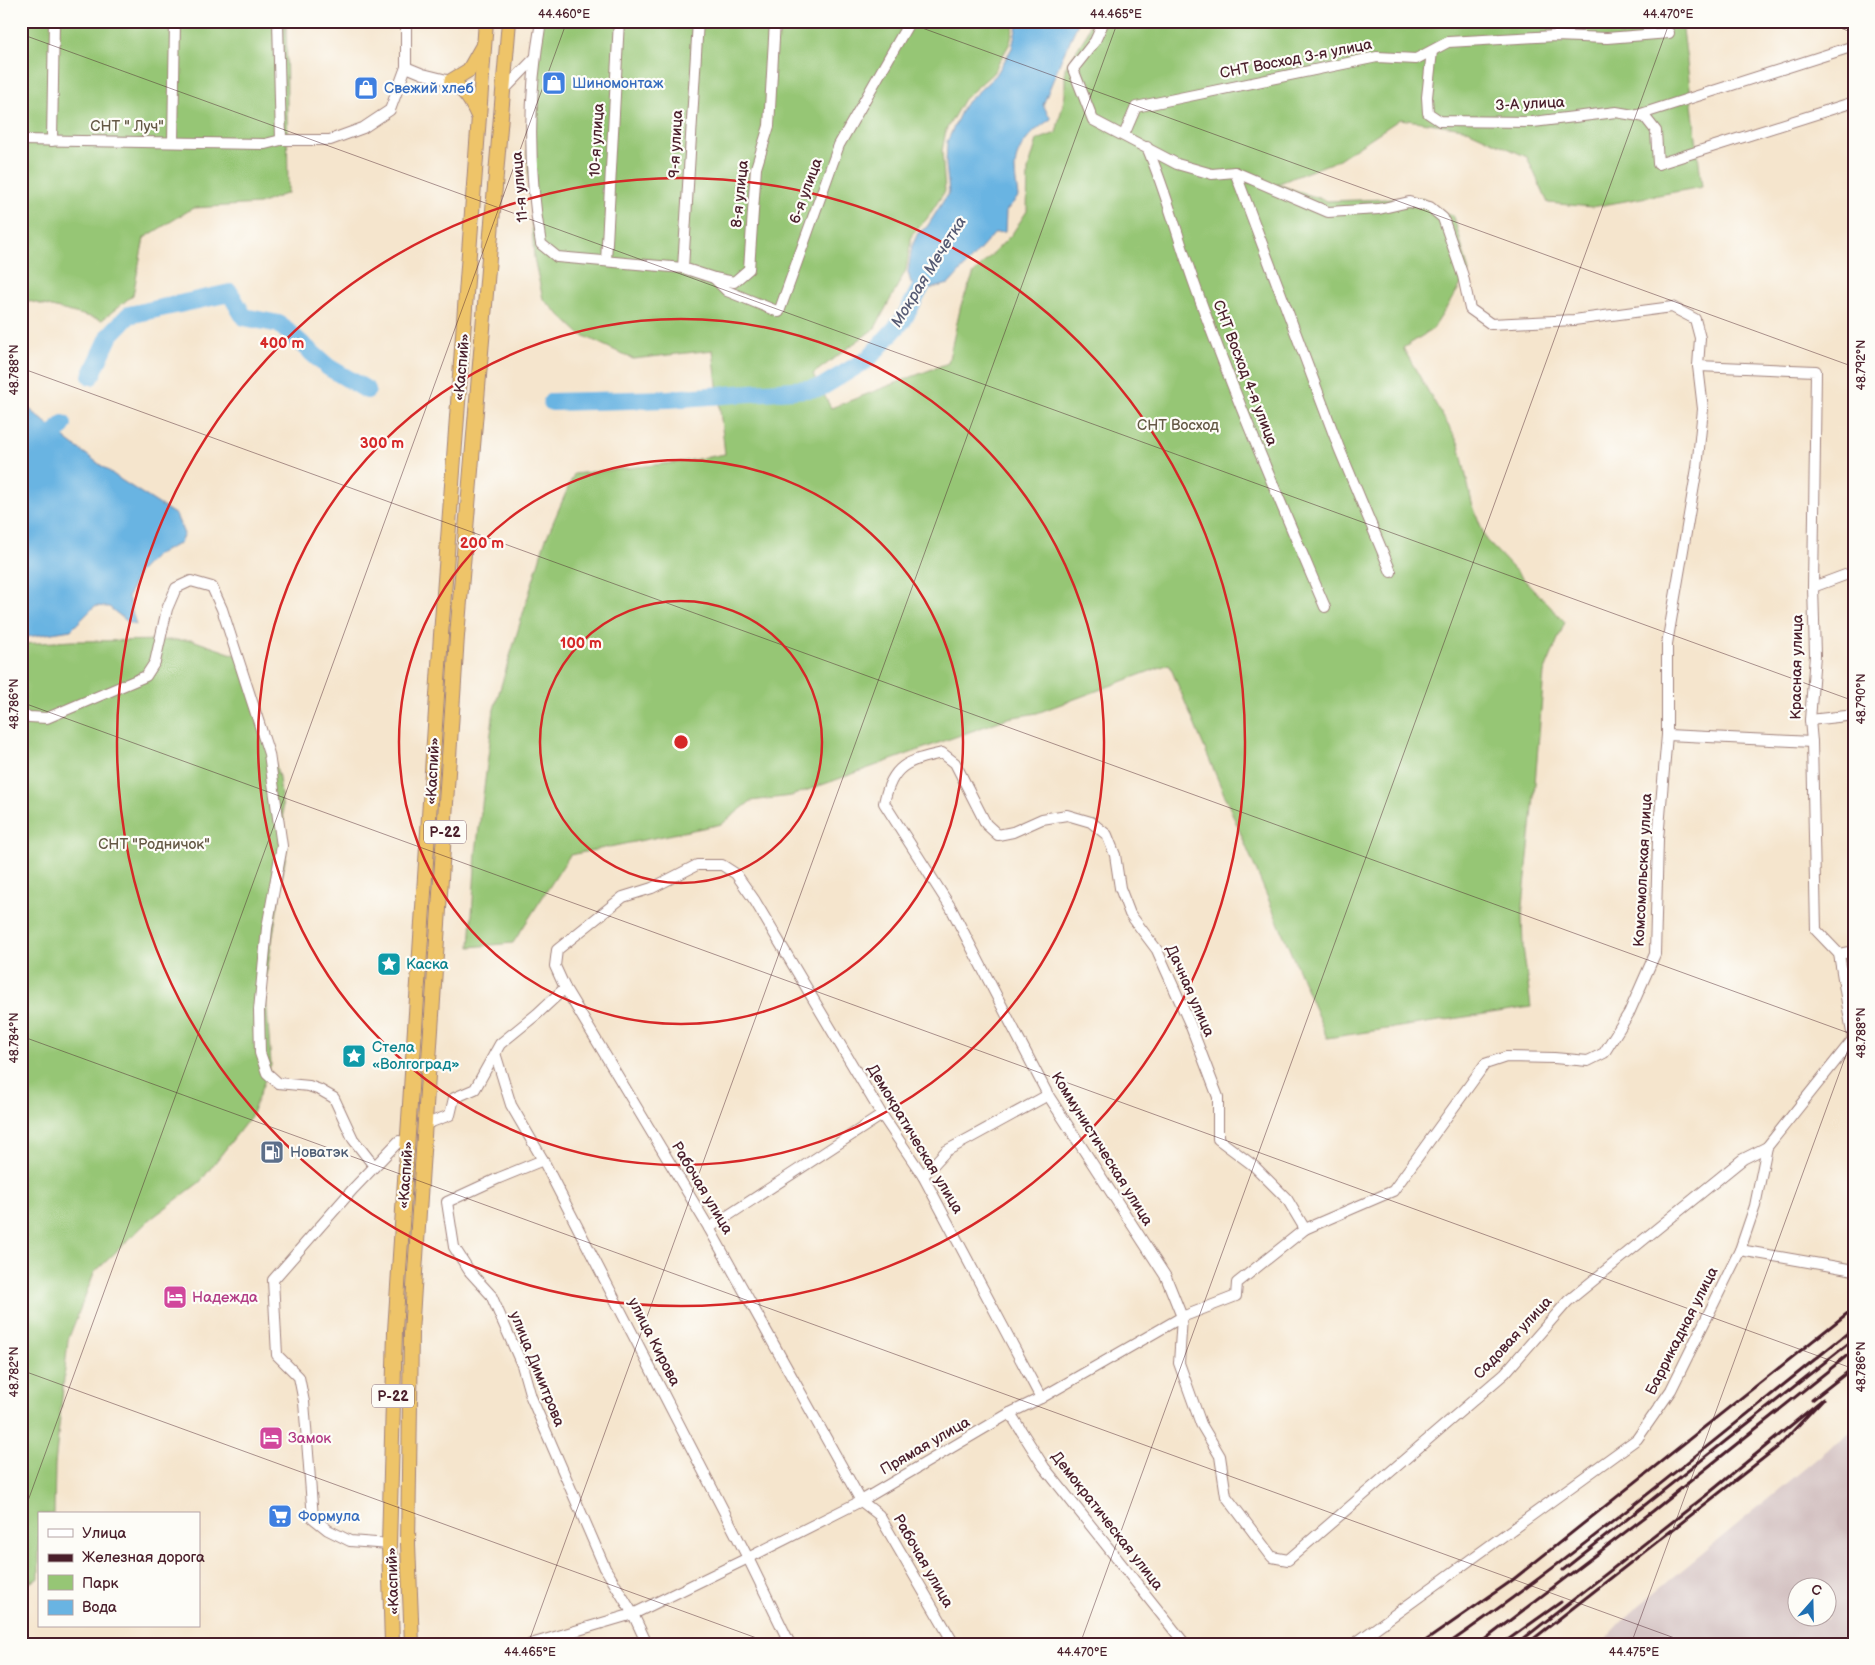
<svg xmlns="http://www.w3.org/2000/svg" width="1875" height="1665" font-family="'Balsamiq Sans',sans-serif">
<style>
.industrial{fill:#d2bfc0;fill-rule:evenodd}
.green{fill:#96c675;stroke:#707250}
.water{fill:#69b4e2;stroke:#5a6a86}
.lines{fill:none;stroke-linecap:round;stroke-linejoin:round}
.river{stroke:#69b4e2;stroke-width:18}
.minor-casing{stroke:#a0827c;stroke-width:12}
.highway-casing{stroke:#a0827c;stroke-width:16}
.minor{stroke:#fff;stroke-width:10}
.highway{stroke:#eec469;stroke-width:14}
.rail{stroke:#4a1f2b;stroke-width:3}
.ticks{fill:none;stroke:#4a1f2b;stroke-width:1;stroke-opacity:0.45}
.ring{fill:none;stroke:#d62828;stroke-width:2.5}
.labels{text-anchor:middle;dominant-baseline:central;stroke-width:4.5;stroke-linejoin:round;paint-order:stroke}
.shield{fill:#fdfcf7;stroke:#806168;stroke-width:1}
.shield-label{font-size:14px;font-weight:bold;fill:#4a1f2b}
.street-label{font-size:15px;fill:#4a1f2b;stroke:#fdfcf7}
.shop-label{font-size:15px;fill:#366cbe;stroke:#fdfcf7;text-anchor:start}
.park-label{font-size:15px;fill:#655945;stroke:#fdfcf7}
.culture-label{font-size:15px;fill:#0d838f;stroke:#fdfcf7;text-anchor:start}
.service-label{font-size:15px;fill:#4e5e75;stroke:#fdfcf7;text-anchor:start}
.hotel-label{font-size:15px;fill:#b23c85;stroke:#fdfcf7;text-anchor:start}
.water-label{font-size:16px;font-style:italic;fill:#565b74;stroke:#fdfcf7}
.centre{fill:#d62828;stroke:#fdfcf7;stroke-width:2.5}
.ring-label{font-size:15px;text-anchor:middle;font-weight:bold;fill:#d62828;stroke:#fdfcf7;stroke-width:4.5;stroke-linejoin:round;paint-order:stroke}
.neatline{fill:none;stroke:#4a1f2b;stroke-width:2}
.ticks-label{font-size:12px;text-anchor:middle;fill:#4a1f2b}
</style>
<rect width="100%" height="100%" fill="#fdfcf7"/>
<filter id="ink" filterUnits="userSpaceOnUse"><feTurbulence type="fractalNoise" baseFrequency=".02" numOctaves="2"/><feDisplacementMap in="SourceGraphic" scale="10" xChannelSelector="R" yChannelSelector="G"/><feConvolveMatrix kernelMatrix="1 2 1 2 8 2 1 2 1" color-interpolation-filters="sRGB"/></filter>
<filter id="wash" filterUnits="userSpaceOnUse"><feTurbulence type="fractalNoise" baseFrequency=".0096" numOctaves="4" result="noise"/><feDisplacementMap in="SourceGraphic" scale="20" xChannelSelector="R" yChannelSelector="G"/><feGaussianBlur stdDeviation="1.12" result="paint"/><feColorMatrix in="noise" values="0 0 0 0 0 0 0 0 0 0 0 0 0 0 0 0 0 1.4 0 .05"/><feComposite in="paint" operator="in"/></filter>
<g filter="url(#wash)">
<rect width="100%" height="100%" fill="#f5e5cd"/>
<!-- industrial -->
<path class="industrial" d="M 1854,1428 L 1854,1644 L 1601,1644 L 1630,1613 ZM 1798,1588 L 1828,1588 L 1828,1618 L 1798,1618 Z"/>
<!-- green -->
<g class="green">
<polygon points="21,21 286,21 288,193 259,204 193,208 144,238 133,295 102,320 21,299"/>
<polygon points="537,21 1015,21 1010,43 993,73 964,99 946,130 942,151 945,191 926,220 912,234 906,270 875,328 813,374 831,408 948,363 961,305 974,273 1012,234 1027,211 1028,170 1037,140 1056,133 1065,95 1065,68 1087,34 1090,21 1682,21 1702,187 1592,207 1548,203 1527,157 1463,128 1400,119 1336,161 1277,184 1327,201 1421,198 1454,217 1469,272 1433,329 1403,348 1459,444 1472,503 1486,540 1565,622 1544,673 1533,808 1522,916 1523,947 1531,1007 1327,1038 1169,664 1037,713 1008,718 791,796 751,801 722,824 570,855 513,943 470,947 476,852 494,709 545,541 574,474 682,462 725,454 713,350 633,359 580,334 543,299 534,258 527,143 531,55"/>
<polygon points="192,640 244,658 279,777 287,847 265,985 271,1064 251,1116 200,1182 148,1221 94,1273 68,1340 55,1465 54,1514 39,1514 39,1578 21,1587 21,644 72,641"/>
</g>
<!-- water -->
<g class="water">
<path d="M 1018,21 L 1079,21 L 1061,60 L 1043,105 L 1051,119 C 1034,130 1015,147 1015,169 C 1015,178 1017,188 1018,197 L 1006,211 L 1005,232 L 995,233 L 949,284 L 929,289 L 911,283 L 908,272 L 912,246 L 918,233 L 927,227 L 949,192 L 946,164 L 947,142 L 964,105 L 996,75 L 1012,48 Z"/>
<polygon points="21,402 68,441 121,480 176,515 184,534 180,543 155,556 138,573 128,597 136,625 128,622 109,607 95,606 71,630 21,638"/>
</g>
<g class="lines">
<!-- river -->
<g class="river">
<polyline points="91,376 110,335 129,315 230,293 244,317 279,324 328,367 367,390"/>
<polyline points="552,402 669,399 820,388 868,359 903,320 932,267"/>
<polyline points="46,453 57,432 63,424"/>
</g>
</g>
</g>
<g filter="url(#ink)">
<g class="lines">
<!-- minor casing -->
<g class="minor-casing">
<g id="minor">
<polyline points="278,21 281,140"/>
<polyline points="406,21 406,67"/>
<path d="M 541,21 C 528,95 528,171 541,244 L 557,257 L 683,268 L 714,278 L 734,282 L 749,269 L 756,168 L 769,126 L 775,21"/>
<polyline points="1432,51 1427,97 1428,113 1440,121 1533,122 1616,112 1645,117 1656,131 1658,164 1854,102"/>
<polyline points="503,91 535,58"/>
<polyline points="1638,115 1854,46"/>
<polyline points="1124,135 1136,107 1377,57 1416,59 1448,42 1555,36 1607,38 1669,33"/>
<polyline points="21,140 265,144 281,140 330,140 363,128 390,110 406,67 423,74 451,81"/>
<polyline points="52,141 54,21"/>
<polyline points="173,142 175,21"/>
<path d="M 1147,147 C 1166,191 1177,235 1193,280 C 1232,391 1279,499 1325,607"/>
<polyline points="1235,172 1339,448 1391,572"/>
<polyline points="606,261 619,21"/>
<polyline points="683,268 698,21"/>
<polyline points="714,278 727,291 779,312 839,145 910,21"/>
<polyline points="1698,366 1816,371 1813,587 1815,655 1810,720 1812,742 1816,930 1839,954 1853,1039"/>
<polyline points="1813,587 1848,574 1854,575"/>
<polyline points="21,713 29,717 47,718 146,676 155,662 167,609 176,588 191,581 212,587 222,609 269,754 282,846 267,928 259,1010 260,1053 267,1073 278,1083 309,1086 320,1090 334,1098 353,1139 374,1166"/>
<polyline points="1810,720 1846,716 1854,716"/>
<polyline points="1667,735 1812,742"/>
<polyline points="1839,954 1854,951"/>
<polyline points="495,1053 511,1105 543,1160 748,1558 790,1644"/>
<polyline points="426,1124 450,1115 454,1098 475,1089 500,1044 537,1014 565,988"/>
<polyline points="543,1160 499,1178 447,1202 454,1247 470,1272 491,1295 522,1365 531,1397 605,1568 633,1614 647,1644"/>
<polyline points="923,1176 946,1151 1048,1095"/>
<polyline points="709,1228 882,1115"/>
<path d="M 1305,1229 L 1287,1199 L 1254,1166 L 1218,1139 L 1218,1097 L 1190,1024 L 1157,950 L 1130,914 L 1120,888 L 1115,855 L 1107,835 L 1091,822 L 1067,815 L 1042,819 L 1013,832 L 998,835 L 986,824 L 955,763 L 942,753 C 907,761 892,765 884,803 L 951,908 L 1048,1095 L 1166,1277 L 1182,1317 L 1179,1363 L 1201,1424 L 1220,1456 L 1226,1496 L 1272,1557 L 1288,1560 L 1505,1373 L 1568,1301 L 1743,1159 L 1767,1147"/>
<polyline points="1740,1250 1854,1270"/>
<polyline points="1010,1413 1044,1467 1185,1644"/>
<polyline points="389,1544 350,1541 328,1530 313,1518 304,1402 299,1377 277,1355 273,1280 353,1189 399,1141 407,1143"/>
<polyline points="531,1644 633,1614 748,1558 861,1501 1010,1413 1041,1398 1182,1317 1236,1296 1237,1283 1305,1229 1393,1191 1485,1064 1506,1057 1554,1058 1588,1061 1604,1053 1629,1013 1655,954 1658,839 1667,735 1667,644 1697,468 1703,409 1698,366 1700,338 1695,319 1672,307 1574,320 1491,324 1470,309 1463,276 1443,218 1430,207 1409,202 1379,209 1328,212 1235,172 1212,174 1177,164 1093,120 1073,69 1095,41 1104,21"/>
<polyline points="954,1644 879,1515 861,1501 709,1228 565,988 555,966 557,950 623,897 652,888 697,865 722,865 736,874 755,901 882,1115 923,1176 1041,1398"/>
<polyline points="1354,1644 1637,1439 1671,1390 1740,1250 1755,1206 1767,1147 1854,1038"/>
</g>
</g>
<!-- highway casing -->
<g class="highway-casing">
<g id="highway">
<path d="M 478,116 C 471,100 465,91 451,81 L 469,70 L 482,47"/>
<polyline points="392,1644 389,1544 395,1331 441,635 486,21"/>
<polyline points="412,1644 408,1544 411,1333 457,636 509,21"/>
</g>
</g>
<!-- minor -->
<use href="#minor" class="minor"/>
<!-- highway -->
<use href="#highway" class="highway"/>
<!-- rail -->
<g class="rail">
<polyline points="1812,1400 1854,1367"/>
<polyline points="1563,1570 1854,1339"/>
<polyline points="1421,1644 1510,1582 1854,1308"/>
<path d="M 1448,1644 C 1589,1546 1720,1435 1854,1328"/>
<polyline points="1479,1644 1653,1511 1854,1350"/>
<polyline points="1502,1644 1561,1602"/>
<polyline points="1517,1644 1709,1493 1823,1399 1779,1446 1527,1644"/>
</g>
</g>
</g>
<!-- ticks -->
<path class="ticks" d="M 903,21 L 1854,367M 1821,21 L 1854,33M 21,34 L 1854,701M 21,368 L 1854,1035M 21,702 L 1854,1369M 21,1036 L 1691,1644M 21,1370 L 773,1644M 21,1520 L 567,21M 528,1644 L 1118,21M 1080,1644 L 1670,21M 1631,1644 L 1854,1033"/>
<!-- distance rings -->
<g class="ring">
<circle cx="681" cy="742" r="141"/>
<circle cx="681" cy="742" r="282"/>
<circle cx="681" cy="742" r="423"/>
<circle cx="681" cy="742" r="564"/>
</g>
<!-- icons -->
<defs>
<g id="shop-square" transform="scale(1.25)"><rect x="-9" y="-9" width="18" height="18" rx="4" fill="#3f7fe0" stroke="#fdfcf7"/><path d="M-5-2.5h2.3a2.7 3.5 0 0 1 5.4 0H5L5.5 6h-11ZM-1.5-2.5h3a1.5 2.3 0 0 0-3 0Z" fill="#fff"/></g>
<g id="sight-square" transform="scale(1.25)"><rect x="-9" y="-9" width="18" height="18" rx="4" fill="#0f9aa8" stroke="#fdfcf7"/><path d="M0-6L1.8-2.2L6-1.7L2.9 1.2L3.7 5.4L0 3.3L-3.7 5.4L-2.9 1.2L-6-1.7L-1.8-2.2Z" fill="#fff"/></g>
<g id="fuel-square" transform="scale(1.25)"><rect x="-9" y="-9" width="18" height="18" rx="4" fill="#5c6f8a" stroke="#fdfcf7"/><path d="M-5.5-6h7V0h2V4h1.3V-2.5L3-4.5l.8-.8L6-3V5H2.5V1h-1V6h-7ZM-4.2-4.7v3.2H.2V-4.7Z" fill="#fff"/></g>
<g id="hotel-square" transform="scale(1.25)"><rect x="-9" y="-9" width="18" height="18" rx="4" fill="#d1479c" stroke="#fdfcf7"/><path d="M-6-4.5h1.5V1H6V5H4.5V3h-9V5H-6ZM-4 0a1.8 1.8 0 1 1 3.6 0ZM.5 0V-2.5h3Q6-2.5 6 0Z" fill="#fff"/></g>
<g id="supermarket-square" transform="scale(1.25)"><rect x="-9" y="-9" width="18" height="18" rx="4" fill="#3f7fe0" stroke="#fdfcf7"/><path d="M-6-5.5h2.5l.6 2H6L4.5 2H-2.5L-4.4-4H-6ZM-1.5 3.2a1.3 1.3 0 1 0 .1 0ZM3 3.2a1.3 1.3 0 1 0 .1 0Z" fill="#fff"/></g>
</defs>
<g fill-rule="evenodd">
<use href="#shop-square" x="554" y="83"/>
<use href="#shop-square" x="366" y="88"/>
<use href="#sight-square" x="389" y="964"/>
<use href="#sight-square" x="354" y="1056"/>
<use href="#fuel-square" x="272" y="1152"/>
<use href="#hotel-square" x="175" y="1297"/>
<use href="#hotel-square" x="271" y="1438"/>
<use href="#supermarket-square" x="280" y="1516"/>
</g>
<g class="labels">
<!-- shield labels -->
<g class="shield">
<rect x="424" y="820.5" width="42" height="23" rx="4"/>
<rect x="372" y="1384.5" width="42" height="23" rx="4"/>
</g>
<g class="shield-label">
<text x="445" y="832">Р-22</text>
<text x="393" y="1396">Р-22</text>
</g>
<!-- street labels -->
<g class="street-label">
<text transform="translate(1296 59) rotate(-11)">СНТ Восход 3-я улица</text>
<text transform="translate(1530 104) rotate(-3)">3-А улица</text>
<text transform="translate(597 140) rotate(-87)">10-я улица</text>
<text transform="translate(676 144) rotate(-87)">9-я улица</text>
<text transform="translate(520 187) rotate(-95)">11-я улица</text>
<text transform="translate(806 191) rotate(-70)">6-я улица</text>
<text transform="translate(740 194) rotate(-84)">8-я улица</text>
<text transform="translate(462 367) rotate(-85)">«Каспий»</text>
<text transform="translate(1245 373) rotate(69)">СНТ Восход 4-я улица</text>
<text transform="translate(1797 667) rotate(-89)">Красная улица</text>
<text transform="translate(433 771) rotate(-87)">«Каспий»</text>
<text transform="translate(1643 870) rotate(-87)">Комсомольская улица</text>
<text transform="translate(1190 991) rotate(66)">Дачная улица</text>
<text transform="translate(915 1139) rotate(59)">Демократическая улица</text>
<text transform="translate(1102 1149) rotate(58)">Коммунистическая улица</text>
<text transform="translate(406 1175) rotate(-86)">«Каспий»</text>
<text transform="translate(702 1188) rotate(59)">Рабочая улица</text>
<text transform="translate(1682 1331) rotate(-63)">Баррикадная улица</text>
<text transform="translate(1513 1338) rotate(-47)">Садовая улица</text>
<text transform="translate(654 1342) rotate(63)">улица Кирова</text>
<text transform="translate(537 1369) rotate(68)">улица Димитрова</text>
<text transform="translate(925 1446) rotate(-30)">Прямая улица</text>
<text transform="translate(1107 1521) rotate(52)">Демократическая улица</text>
<text transform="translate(923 1561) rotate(60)">Рабочая улица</text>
<text transform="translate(393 1581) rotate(-92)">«Каспий»</text>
</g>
<!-- shop labels -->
<g class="shop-label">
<text x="572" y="83">Шиномонтаж</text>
<text x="384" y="88">Свежий хлеб</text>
<text x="298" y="1516">Формула</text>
</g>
<!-- park labels -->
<g class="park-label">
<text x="127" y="126">СНТ " Луч"</text>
<text x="1178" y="425">СНТ Восход</text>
<text x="154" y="844">СНТ "Родничок"</text>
</g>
<!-- culture labels -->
<g class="culture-label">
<text x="406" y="964">Каска</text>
<text x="372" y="1047">Стела<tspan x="372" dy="17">«Волгоград»</tspan></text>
</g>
<!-- service labels -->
<g class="service-label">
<text x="290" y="1152">Новатэк</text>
</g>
<!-- hotel labels -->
<g class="hotel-label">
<text x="192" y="1297">Надежда</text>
<text x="288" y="1438">Замок</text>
</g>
<!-- water labels -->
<g class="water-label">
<text transform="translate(929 272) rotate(-58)">Мокрая Мечетка</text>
</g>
</g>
<circle cx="681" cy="742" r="8" class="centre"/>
<g class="ring-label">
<text x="282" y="348">400 m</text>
<text x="382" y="448">300 m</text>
<text x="482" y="548">200 m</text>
<text x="581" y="648">100 m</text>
</g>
<!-- margin -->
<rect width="1875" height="1665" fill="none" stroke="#fdfcf7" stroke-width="55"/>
<!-- legend -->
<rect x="38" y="1512" width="162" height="115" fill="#fdfcf7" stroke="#b5a4a5"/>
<rect x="48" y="1529" width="25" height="8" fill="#ffffff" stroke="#b5a4a5"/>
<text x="82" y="1538" font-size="15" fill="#4a1f2b">Улица</text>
<rect x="48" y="1554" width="25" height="8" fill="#4a1f2b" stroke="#b5a4a5"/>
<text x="82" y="1562" font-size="15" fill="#4a1f2b">Железная дорога</text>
<rect x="48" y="1575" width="25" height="15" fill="#96c675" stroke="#b5a4a5"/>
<text x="82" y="1588" font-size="15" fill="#4a1f2b">Парк</text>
<rect x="48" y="1600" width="25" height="15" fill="#69b4e2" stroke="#b5a4a5"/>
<text x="82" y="1612" font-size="15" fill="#4a1f2b">Вода</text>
<!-- north arrow -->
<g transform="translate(1812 1602) rotate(20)"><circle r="24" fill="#fdfcf7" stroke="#b5a4a5"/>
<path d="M0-4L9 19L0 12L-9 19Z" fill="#1f6fb2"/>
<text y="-8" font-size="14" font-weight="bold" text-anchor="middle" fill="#4a1f2b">С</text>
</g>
<rect x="28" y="28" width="1820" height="1610" class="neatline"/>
<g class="ticks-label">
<text x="564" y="18">44.460°E</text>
<text x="1116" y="18">44.465°E</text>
<text x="1668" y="18">44.470°E</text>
<text transform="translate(1861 365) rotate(-90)" y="4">48.792°N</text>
<text transform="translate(14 370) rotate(-90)" y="4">48.788°N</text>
<text transform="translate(1861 699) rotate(-90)" y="4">48.790°N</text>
<text transform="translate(14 704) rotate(-90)" y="4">48.786°N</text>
<text transform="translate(1861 1033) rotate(-90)" y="4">48.788°N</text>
<text transform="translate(14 1038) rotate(-90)" y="4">48.784°N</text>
<text transform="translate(1861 1367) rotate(-90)" y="4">48.786°N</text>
<text transform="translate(14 1372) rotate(-90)" y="4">48.782°N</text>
<text x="530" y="1656">44.465°E</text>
<text x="1082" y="1656">44.470°E</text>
<text x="1634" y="1656">44.475°E</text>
</g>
</svg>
